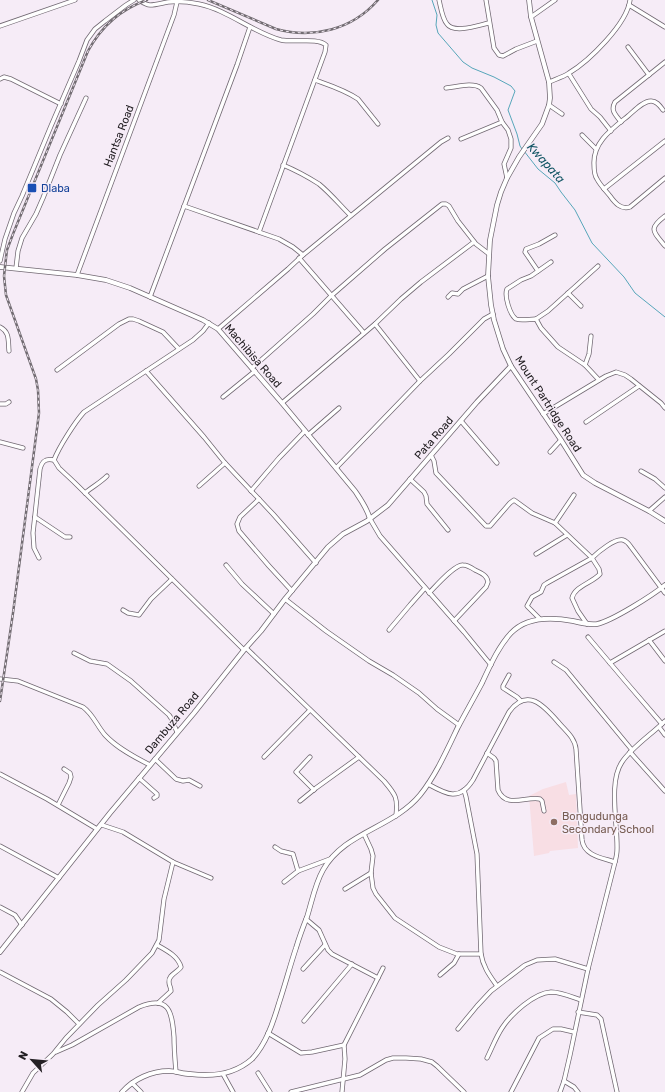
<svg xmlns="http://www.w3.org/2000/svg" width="665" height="1092" font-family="Rubik,sans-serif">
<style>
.education{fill:#f8dee4}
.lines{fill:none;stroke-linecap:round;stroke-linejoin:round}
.stream{stroke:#57a6ba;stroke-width:1}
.minor-casing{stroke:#716872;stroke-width:5}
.tertiary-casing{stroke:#716872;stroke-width:5.5}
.minor{stroke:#fff;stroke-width:3.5}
.tertiary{stroke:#fff;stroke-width:4}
.rail-casing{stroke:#726c72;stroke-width:2.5}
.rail{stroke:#f6ecf7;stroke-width:1;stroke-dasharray:3;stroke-linecap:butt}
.transit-dot{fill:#1a4fb4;stroke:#f6ecf7;stroke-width:1.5}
.education-dot{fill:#8d6e63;stroke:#f6ecf7;stroke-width:1.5}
.labels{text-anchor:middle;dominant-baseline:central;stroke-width:3;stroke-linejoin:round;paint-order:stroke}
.street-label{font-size:11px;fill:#242024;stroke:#f6ecf7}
.transit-label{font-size:11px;fill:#164399;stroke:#f6ecf7;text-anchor:start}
.education-label{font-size:11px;fill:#785e54;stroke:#f6ecf7;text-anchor:start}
.water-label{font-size:12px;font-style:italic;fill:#135665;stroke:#f6ecf7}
</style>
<rect width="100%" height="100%" fill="#f6ecf7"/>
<!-- education -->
<polygon class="education" points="566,782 569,795 576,794 578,848 550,851 549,853 534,856 529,796 543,789"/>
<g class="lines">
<!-- stream -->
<g class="stream">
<polyline points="432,0 437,15 436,25 438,33 463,62 472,68 494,77 511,86 515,91 508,110 517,134 520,146 522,149"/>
<polyline points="524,151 538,169 555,183 561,192 575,210 592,243 624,277 635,293 665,317"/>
</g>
<!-- minor casing -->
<g class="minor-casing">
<g id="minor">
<path d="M 139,0 C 142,2 146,5 150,5 C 156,5 162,3 168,2 C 178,1 189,2 199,4 C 228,10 252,32 281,40 C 294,43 317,37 326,45 L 325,52 L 259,232"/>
<path d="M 439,0 C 441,8 442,18 447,24 C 454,34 479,25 489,23"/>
<polyline points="486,0 494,48 499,55 503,56 516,49 537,41"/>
<polyline points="629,5 665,27"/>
<polyline points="531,17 555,0"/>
<polyline points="0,26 75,0"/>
<polyline points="628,47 649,75"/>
<polyline points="569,74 591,109 600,117 611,131"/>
<polyline points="0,79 4,77 11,79 61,104"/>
<path d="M 315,80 C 329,85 345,90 358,99 L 378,124"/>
<path d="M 549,82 C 556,79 563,77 569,73 C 589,61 627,24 630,0"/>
<path d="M 446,88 C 457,87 472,82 481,88 L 497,110 L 502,122 L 508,130 L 511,139 L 511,148 L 504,164 L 507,178"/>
<polyline points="549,105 562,114"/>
<path d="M 663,110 C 660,106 657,101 651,101 C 643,101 634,111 628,116 C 612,129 593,142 594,164 C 594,169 594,175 597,179 C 600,185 606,191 610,196 C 615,203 621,210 630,207 L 665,178"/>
<path d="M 621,122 C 616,115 610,111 615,102 L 665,62"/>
<polyline points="582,135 596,149"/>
<polyline points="461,139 502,122"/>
<path d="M 283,165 C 295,170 308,177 319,184 C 330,193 340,205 350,215"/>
<polyline points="604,189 665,141"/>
<polyline points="184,206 279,239 293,247 303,255"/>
<path d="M 665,216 C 648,229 653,231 665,246"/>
<polyline points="299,258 364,333"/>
<polyline points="0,261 5,239 14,213 22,196 51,126 79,61 87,40 95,29 105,21 126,5 134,0"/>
<path d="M 551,262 L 531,276 L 521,280 L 507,289 C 504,296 510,315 516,319 C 521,321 530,319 536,319 L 541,328 L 558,347 L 585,365 L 599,380"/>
<polyline points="16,268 18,251 22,238 36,214 43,198 60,155 86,98"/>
<polyline points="538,271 525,252 526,249 539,244 555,235"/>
<polyline points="77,275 174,15 177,2"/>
<polyline points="568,293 581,306"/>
<polyline points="150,297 237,65 250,27"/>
<polyline points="448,297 452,293 458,294 463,289 488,276"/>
<polyline points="536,319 548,311 598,266"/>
<path d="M 209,323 L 203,331 L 193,340 L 84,412 C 75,422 59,447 54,460 L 59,468 L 74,482 L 244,650"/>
<polyline points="375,324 420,381"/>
<path d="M 0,327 C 10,332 8,341 9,351"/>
<polyline points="218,329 288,269 303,255 441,142 448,138"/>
<polyline points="585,365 589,354 591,336"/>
<polyline points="252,368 313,314 331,296 385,249 442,204 446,204 449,206 458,221 476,244 489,254"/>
<polyline points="57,370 119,324 129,319 133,319 139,321 163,332 179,349"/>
<polyline points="146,371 204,437 225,463 273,514 316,563"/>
<polyline points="223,397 255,371"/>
<polyline points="282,403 375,324 401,299 421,282 474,242"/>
<polyline points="0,404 6,404 9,402"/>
<polyline points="543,414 606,376 616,372 625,375 631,379 661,403 665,408"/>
<polyline points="461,421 497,463"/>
<polyline points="586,422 639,386"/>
<polyline points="308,435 339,408"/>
<polyline points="0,442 23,448"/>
<polyline points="550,452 561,440"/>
<path d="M 431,455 L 434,461 L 436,473 L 486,526 L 490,526 L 510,503 L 514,500 L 532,513 L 555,523 L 592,558 C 598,552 615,538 623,540 C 627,541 629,544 631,547 L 665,593"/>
<polyline points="336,468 420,381 449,354 484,319 493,314"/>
<polyline points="641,471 655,479 665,488"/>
<polyline points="410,479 424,492 426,496 427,504 448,530"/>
<polyline points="199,486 225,463"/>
<polyline points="251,491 279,458 305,431"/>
<path d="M 85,493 C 92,487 100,483 107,476"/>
<polyline points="259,499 240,517 237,524 239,531 269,566 292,591"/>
<polyline points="649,511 665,497"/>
<polyline points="35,517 65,537 70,537"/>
<polyline points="370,519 380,536 464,632 491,665"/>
<polyline points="555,523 574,495"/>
<polyline points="536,554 567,535"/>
<path d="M 39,558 L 34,548 L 33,533 L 40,469 C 42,461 46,458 54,460"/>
<polyline points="226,565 242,584 274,614"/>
<path d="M 429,593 C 436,586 455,564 463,565 C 467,565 472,568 475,570 C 481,573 487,575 488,582 L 486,587 L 454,621"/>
<polyline points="285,599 326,631 369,661 393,675 419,693 437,709 459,725"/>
<polyline points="123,610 128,613 139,615 151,599 172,579"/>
<path d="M 540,619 L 527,606 L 532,597 L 541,592 L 544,585 L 547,583 L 592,558 L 599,569 L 600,574 C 592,583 575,586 572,598 L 578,611 L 587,624"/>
<polyline points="389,630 410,605 425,588"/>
<polyline points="588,637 626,682 662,724"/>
<polyline points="649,640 665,661"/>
<path d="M 246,648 L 294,694 L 384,781 C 396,795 398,798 396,816"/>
<polyline points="74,653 90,661 107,664 131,681 169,715 171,718 177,732"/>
<polyline points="554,662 566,670 632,750"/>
<polyline points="610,663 665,631"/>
<polyline points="509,675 503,686 503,688 517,697 521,701"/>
<path d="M 0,679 L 18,681 L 83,707 C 93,714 97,726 105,735 C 117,748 134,757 150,765"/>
<polyline points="659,727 665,735"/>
<polyline points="630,752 665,791"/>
<path d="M 487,753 L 494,758 L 496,761 L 498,790 C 506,809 526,796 540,799 L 542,801 L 544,811"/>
<polyline points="264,757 310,710"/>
<polyline points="310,757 296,772 314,790"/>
<polyline points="155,759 176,779 183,781 189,780 200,786"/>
<polyline points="0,774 47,799 97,829"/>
<polyline points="139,778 157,794 157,796 154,798"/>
<path d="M 428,784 C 446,794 459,802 473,780 L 509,712 C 528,686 545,707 559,723 C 566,731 575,738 576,749 L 582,840 C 584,856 603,858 615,862"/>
<path d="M 464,790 L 466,797 L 477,854 L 481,954 C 483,967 490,976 497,986"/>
<polyline points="300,801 316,788 359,757"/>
<polyline points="58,805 69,783 71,777 70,773 64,769"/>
<polyline points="102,825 123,832 173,862 211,878"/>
<polyline points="364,834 371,849 373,856 371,873 373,888 376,894 395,918 439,947 457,954 481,954"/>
<polyline points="0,846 59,878"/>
<polyline points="275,847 281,851 293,854 298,871"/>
<polyline points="284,882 298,871 330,859"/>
<polyline points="345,889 371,873"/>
<polyline points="0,907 15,915 22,925"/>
<polyline points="306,919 319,930 328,950 332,954 378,978"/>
<path d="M 157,945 C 166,950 178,956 181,967 C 178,972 168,975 169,982 C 169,986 171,987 171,991 L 158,1003"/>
<polyline points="303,969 325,945"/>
<polyline points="0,972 51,999 67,1012 79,1024"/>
<polyline points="440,975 454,963 459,954"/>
<polyline points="578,1012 597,1015 601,1019 617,1092"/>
<polyline points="304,1021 352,964"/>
<polyline points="458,1029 477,1006 491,991 525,965 537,960 555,959 588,969"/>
<polyline points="268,1033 301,1053 312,1052 344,1045"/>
<path d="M 56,1052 L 72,1045 L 139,1007 C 169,995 172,1011 174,1037 C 174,1049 175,1060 176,1072"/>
<path d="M 487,1058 C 492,1048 496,1037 502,1028 C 511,1014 534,993 551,992 C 561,992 572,997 581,1000"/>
<polyline points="258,1073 270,1092"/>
<polyline points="223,1074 233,1092"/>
<polyline points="564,1081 574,1087 578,1092"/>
<polyline points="132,1083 141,1092"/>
<polyline points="22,1092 33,1073 53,1054 66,1038 98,1005 126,980 152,953 159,940 164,899 173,862"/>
<polyline points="291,1092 360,1075 386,1060 393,1058 406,1058 421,1059 432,1062 437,1066 464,1092"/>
<polyline points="342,1092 345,1059 344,1045 383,968"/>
<polyline points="511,1092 539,1038 553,1029 561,1029 574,1032"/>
<path d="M 560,1092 L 564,1081 L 570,1055 L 588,969 L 615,862 C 616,858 617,854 617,850 C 618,825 608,782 622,762 C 632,747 652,734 665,721"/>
</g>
</g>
<!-- tertiary casing -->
<g class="tertiary-casing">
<g id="tertiary">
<polyline points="529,0 531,17 549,82 550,98 549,105 542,124 519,157 507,178 501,192 497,205 490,240 488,276 491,305 494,320 503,349 511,366 561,440 583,475 595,483 649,511 665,521"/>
<path d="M 0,267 L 77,275 L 106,280 L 130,288 L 203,320 L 218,329 L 282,403 L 355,491 C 361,500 367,508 370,519"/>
<polyline points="0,952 110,813 194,713 244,650 261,631 285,599 328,547 343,534 367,521 388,505 477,402 511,366"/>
<path d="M 122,1092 C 134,1079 151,1071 169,1071 C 176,1071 183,1074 190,1074 C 212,1077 235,1074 252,1059 C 266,1044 273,1023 279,1003 C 285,985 290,966 296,948 C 299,938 303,927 307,917 C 312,901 315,884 323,870 C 344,832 393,828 420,795 C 436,775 447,750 458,727 C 466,712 474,698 482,683 C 490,666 498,647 511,633 C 527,616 552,617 573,621 C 581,623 589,625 597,624 C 612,621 653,595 665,585"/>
</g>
</g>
<!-- minor -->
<use href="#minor" class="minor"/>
<!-- tertiary -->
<use href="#tertiary" class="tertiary"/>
<!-- rail casing -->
<g class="rail-casing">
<g id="rail">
<path d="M 208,0 L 276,29 C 313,39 352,30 378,0"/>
<path d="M 0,701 L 13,613 L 39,413 L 38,390 L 36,379 L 6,295 L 4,276 L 6,258 L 7,250 L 13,234 L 88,51 C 101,27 121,9 147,0"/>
</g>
</g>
<!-- rail -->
<use href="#rail" class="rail"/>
</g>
<!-- markers -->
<rect class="transit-dot" x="27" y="183" width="10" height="10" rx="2"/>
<circle class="education-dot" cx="554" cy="822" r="4"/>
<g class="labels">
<!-- street labels -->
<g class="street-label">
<text transform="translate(119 136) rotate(-69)">Hantsa Road</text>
<text transform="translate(253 356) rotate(49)">Machibisa Road</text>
<text transform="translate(548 404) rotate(57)">Mount Partridge Road</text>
<text transform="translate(434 438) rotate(-49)">Pata Road</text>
<text transform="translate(172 723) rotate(-50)">Dambuza Road</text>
</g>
<!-- transit labels -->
<g class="transit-label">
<text x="41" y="188">Dlaba</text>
</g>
<!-- education labels -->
<g class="education-label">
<text x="562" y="816">Bongudunga<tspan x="562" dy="13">Secondary School</tspan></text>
</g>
<!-- water labels -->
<g class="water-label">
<text transform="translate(546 163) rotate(48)">Kwapata</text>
</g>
</g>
<!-- north arrow -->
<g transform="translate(32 1060) rotate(297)" stroke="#f6ecf7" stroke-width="3" paint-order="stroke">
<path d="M0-3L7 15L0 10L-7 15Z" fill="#242024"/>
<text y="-6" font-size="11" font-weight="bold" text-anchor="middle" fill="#242024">N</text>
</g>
</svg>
